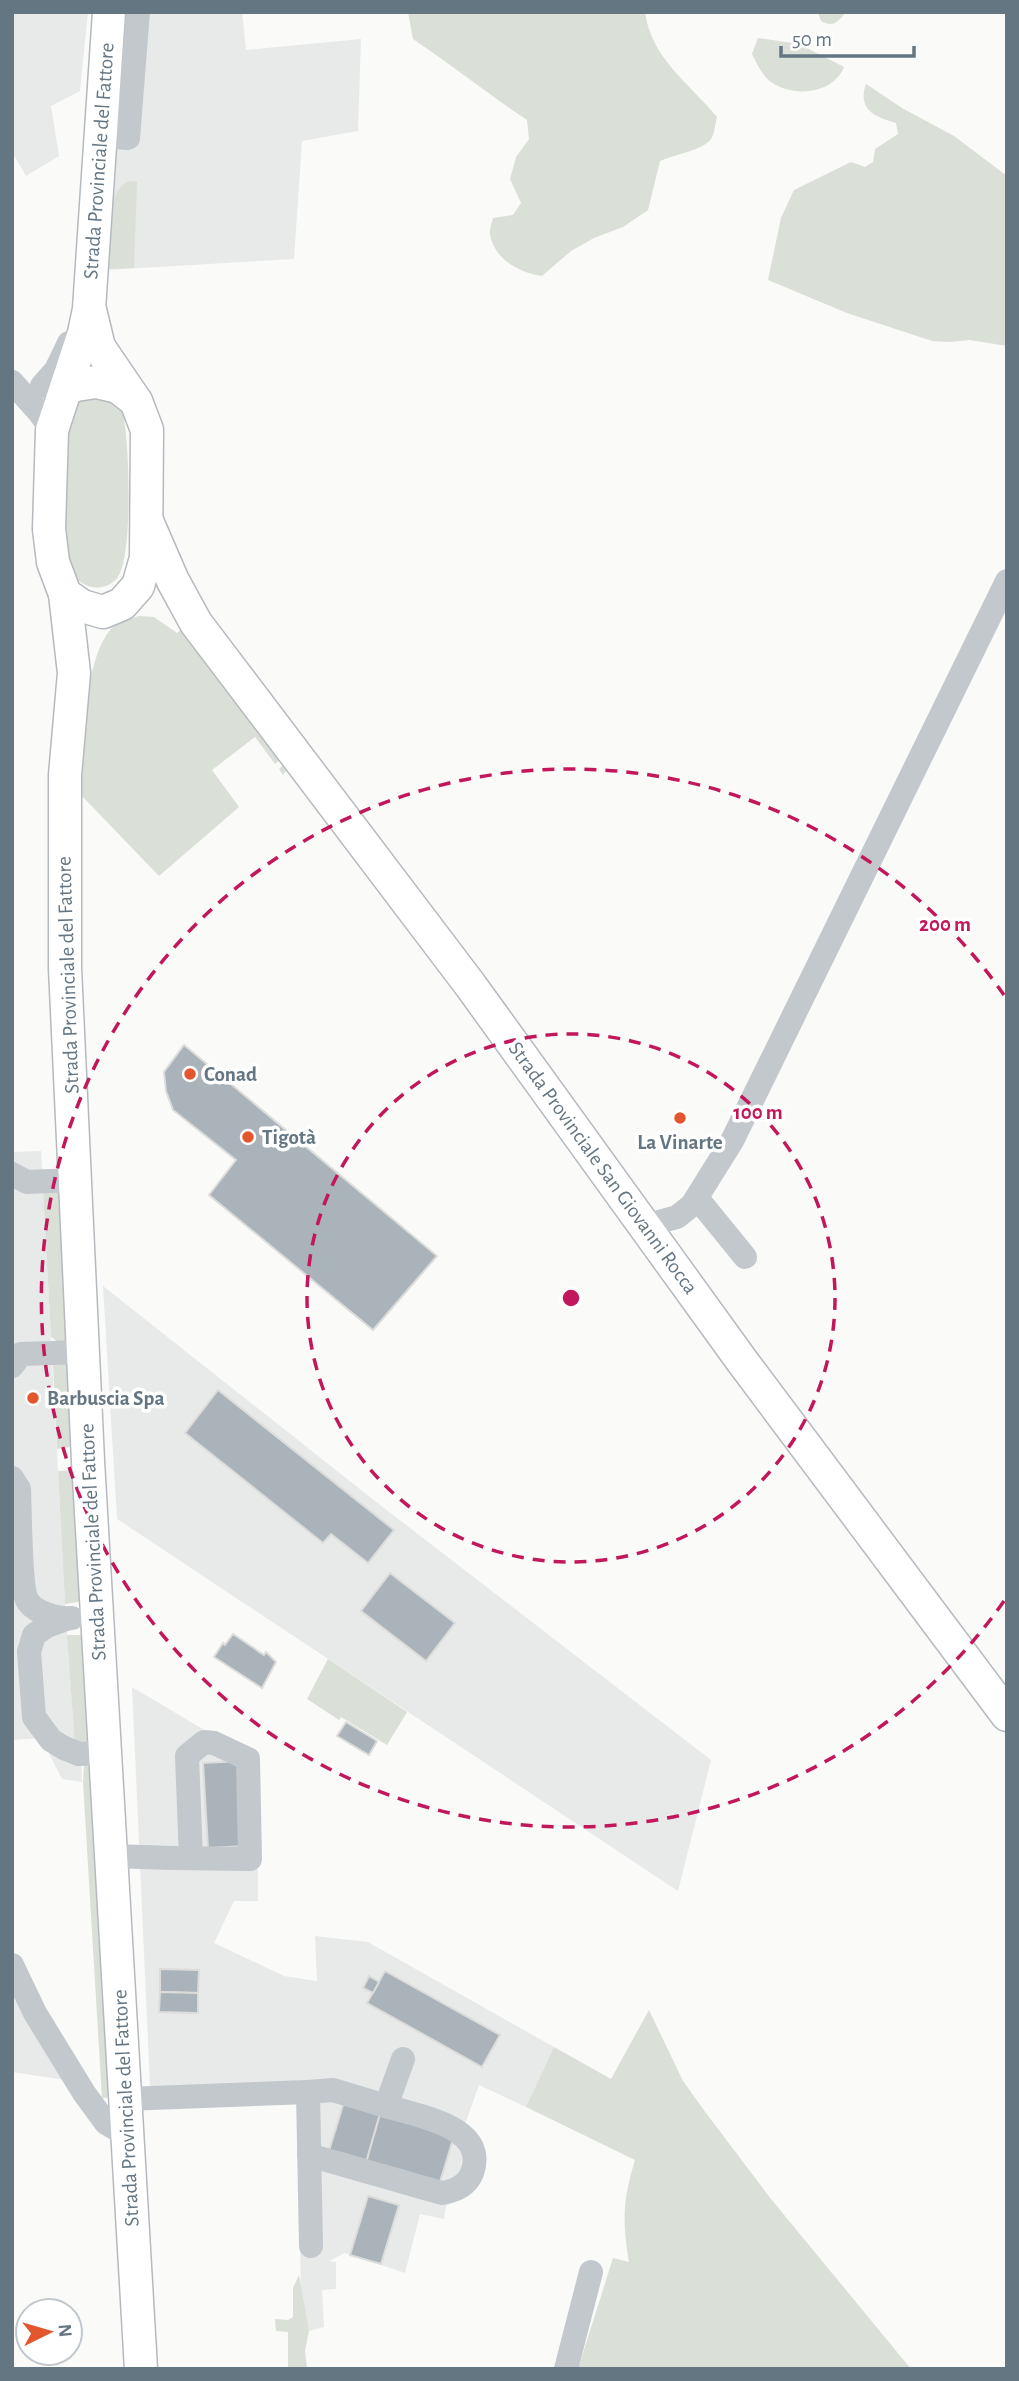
<svg xmlns="http://www.w3.org/2000/svg" width="1019" height="2381" font-family="'Alegreya Sans',sans-serif">
<style>
.built{fill:#e8e9e9}
.green{fill:#dadfd7}
.building{fill:#aab3b9;stroke:#dcdcda;stroke-width:2}
.lines{fill:none;stroke-linecap:round;stroke-linejoin:round}
.major-casing{stroke:#b5babe;stroke-width:35}
.minor{stroke:#c3c8cc;stroke-width:24}
.major{stroke:#fff;stroke-width:32}
.ring{fill:none;stroke:#c2185b;stroke-width:3.5;stroke-dasharray:12 9}
.poi-dot{fill:#e4572e;stroke:#fff;stroke-width:2.5}
.labels{text-anchor:middle;dominant-baseline:central;stroke-width:7;stroke-linejoin:round;paint-order:stroke}
.street-label{font-size:21px;fill:#657683;stroke:#fff}
.poi-label{font-size:21px;font-weight:bold;fill:#657683;stroke:#fff;text-anchor:start}
.centre{fill:#c2185b;stroke:#fff;stroke-width:3.5}
.ring-label{font-size:21px;text-anchor:middle;font-weight:bold;fill:#c2185b;stroke:#fff;stroke-width:7;stroke-linejoin:round;paint-order:stroke}
</style>
<rect width="100%" height="100%" fill="#fafaf8"/>
<!-- built -->
<g class="built">
<polygon points="12,12 88,12 80,91 51,106 59,156 26,176 12,152"/>
<polygon points="134,12 242,12 246,50 361,39 358,131 302,141 294,259 106,270 106,199"/>
<polygon points="41,1151 65,1604 75,1746 81,1745 82,1782 62,1779 41,1738 12,1740 12,1152"/>
<polygon points="103,1286 375,1501 711,1760 678,1891 117,1519"/>
<polygon points="132,1687 211,1734 257,1785 258,1901 234,1901 214,1943 284,1976 317,1981 315,1936 368,1942 554,2047 526,2107 479,2085 464,2127 459,2199 446,2206 444,2219 420,2214 405,2273 345,2253 329,2261 336,2262 336,2289 322,2290 324,2327 309,2331 301,2291 297,2102 151,2108"/>
<polygon points="12,1989 65,2080 12,2072"/>
</g>
<!-- green -->
<g class="green">
<path d="M 408,12 L 645,12 C 651,58 689,83 717,117 C 715,123 715,134 711,139 C 704,150 673,155 660,161 L 648,210 L 623,227 L 594,238 L 571,251 L 542,276 C 520,273 495,260 490,235 C 489,231 492,223 493,218 L 513,215 L 521,203 L 510,179 L 516,157 L 529,139 L 527,120 C 488,94 452,65 413,39 Z"/>
<path d="M 818,12 L 846,12 C 838,22 833,28 821,21 Z"/>
<path d="M 758,38 L 799,44 L 844,67 C 833,94 794,98 771,82 C 762,75 757,64 752,54 Z"/>
<path d="M 866,84 L 902,108 L 954,136 L 1007,176 L 1007,346 L 970,340 L 950,342 L 932,341 L 847,313 L 768,280 L 781,218 L 794,190 L 851,162 L 865,167 L 873,162 L 875,149 L 898,134 L 896,123 C 875,117 857,110 866,84 Z"/>
<path d="M 131,181 L 137,182 L 134,268 L 110,269 C 109,249 104,185 131,181 Z"/>
<path d="M 89,392 L 121,405 C 130,432 133,552 119,575 C 112,588 94,591 82,583 C 76,579 72,573 70,566 C 63,539 62,423 76,402 C 79,398 85,395 89,392 Z"/>
<path d="M 139,616 L 154,617 L 177,633 L 183,628 L 287,769 L 283,775 L 279,769 L 284,764 L 280,760 L 275,764 L 255,737 L 212,770 L 239,807 L 159,876 L 81,795 C 83,753 83,662 110,630 C 117,621 129,619 139,616 Z"/>
<polygon points="62,1189 70,1343 58,1342 51,1337 43,1191"/>
<polygon points="67,1363 72,1366 76,1446 57,1449 53,1364"/>
<polygon points="78,1470 84,1601 65,1604 58,1471"/>
<polygon points="67,1635 89,1635 93,1741 75,1747"/>
<polygon points="328,1659 407,1712 387,1745 341,1717 339,1720 307,1699"/>
<polygon points="84,1764 95,1765 115,2097 102,2098 83,1782"/>
<path d="M 649,2010 L 683,2081 L 706,2113 L 771,2199 L 911,2369 L 578,2369 L 613,2258 L 629,2262 C 622,2221 623,2199 635,2160 L 526,2107 L 554,2047 L 611,2079 Z"/>
<polygon points="299,2275 309,2331 305,2351 307,2369 288,2369 288,2332 276,2331 275,2319 288,2320 293,2317 293,2288"/>
</g>
<!-- building -->
<g class="building">
<polygon points="184,1045 437,1256 373,1330 209,1195 236,1160 173,1110 166,1091 164,1072"/>
<polygon points="218,1390 394,1530 368,1563 331,1534 323,1543 185,1433"/>
<polygon points="390,1573 455,1623 426,1661 361,1611"/>
<polygon points="233,1634 264,1655 266,1652 276,1662 262,1688 214,1657 223,1643 225,1645"/>
<polygon points="346,1722 377,1741 369,1755 337,1736"/>
<polygon points="244,1761 246,1846 208,1848 203,1763"/>
<polygon points="160,1969 199,1970 198,1993 160,1992"/>
<polygon points="385,1971 500,2035 482,2067 367,2003"/>
<polygon points="369,1976 379,1982 373,1993 363,1988"/>
<polygon points="160,1992 198,1993 198,2013 159,2012"/>
<polygon points="344,2102 380,2114 366,2163 329,2151"/>
<polygon points="380,2114 454,2136 439,2185 366,2163"/>
<polygon points="368,2196 399,2205 381,2264 350,2255"/>
</g>
<g class="lines">
<!-- major casing -->
<g class="major-casing">
<g id="major">
<polyline points="90,310 99,347 133,397"/>
<polyline points="67,389 76,385 96,382 118,387 136,401 147,430 146,558 138,586 122,604 103,612 82,606 65,594 53,562 49,529 52,430 84,333 89,309 109,12"/>
<polyline points="147,521 173,581 196,623 471,986 742,1361 1007,1715"/>
<polyline points="65,594 74,673 65,775 65,968 88,1461 141,2369"/>
</g>
</g>
<!-- minor -->
<g class="minor">
<polyline points="100,136 128,138 138,12"/>
<polyline points="12,382 39,412 52,430"/>
<polyline points="42,386 56,370 69,343"/>
<polyline points="12,1174 27,1182 75,1180"/>
<polyline points="697,1198 745,1257"/>
<polyline points="644,1226 677,1217 692,1205 732,1141 1007,581"/>
<polyline points="12,1366 21,1354 83,1352"/>
<path d="M 12,1478 L 19,1489 C 20,1510 20,1587 27,1600 C 34,1613 59,1619 72,1618"/>
<polyline points="66,1619 47,1626 34,1635 29,1652 34,1717 51,1740 64,1748 79,1754 106,1753"/>
<path d="M 112,1856 C 158,1858 204,1859 250,1859 L 248,1759 L 214,1743 L 204,1742 L 187,1756 L 191,1858"/>
<polyline points="12,1965 35,2013 84,2093 106,2123 116,2129 128,2129"/>
<polyline points="308,2092 333,2090 386,2106 403,2059"/>
<polyline points="126,2099 308,2092 311,2246"/>
<path d="M 309,2155 L 442,2193 C 455,2191 467,2185 472,2173 C 489,2126 417,2116 386,2106"/>
<polyline points="566,2369 591,2272"/>
</g>
<!-- major -->
<use href="#major" class="major"/>
</g>
<!-- distance rings -->
<g class="ring">
<circle cx="571" cy="1298" r="264"/>
<path d="M1004 1601A529 529 0 1 1 1004 995"/>
</g>
<!-- markers -->
<g class="poi-dot">
<circle cx="190" cy="1074" r="7"/>
<circle cx="680" cy="1118" r="7"/>
<circle cx="248" cy="1137" r="7"/>
<circle cx="33" cy="1398" r="7"/>
</g>
<g class="labels">
<!-- street labels -->
<g class="street-label">
<text transform="translate(99 161) rotate(-86)">Strada Provinciale del Fattore</text>
<text transform="translate(68 975) rotate(-92)">Strada Provinciale del Fattore</text>
<text transform="translate(603 1168) rotate(54)">Strada Provinciale San Giovanni Rocca</text>
<text transform="translate(93 1542) rotate(-93)">Strada Provinciale del Fattore</text>
<text transform="translate(126 2108) rotate(-93)">Strada Provinciale del Fattore</text>
</g>
<!-- poi labels -->
<g class="poi-label">
<text x="204" y="1074">Conad</text>
<text x="262" y="1137">Tigotà</text>
<text x="680" y="1142" text-anchor="middle">La Vinarte</text>
<text x="47" y="1398">Barbuscia Spa</text>
</g>
</g>
<circle cx="571" cy="1298" r="10" class="centre"/>
<g class="ring-label">
<text x="945" y="931">200 m</text>
<text x="758" y="1119">100 m</text>
</g>
<!-- border -->
<rect width="1019" height="2381" fill="none" stroke="#657683" stroke-width="28"/>
<!-- north arrow -->
<g transform="translate(49 2332) rotate(85)"><circle r="33" fill="#ffffff" stroke="#c1c8cd" stroke-width="2"/>
<path d="M0-5L12 26L0 18L-12 26Z" fill="#e4572e"/>
<text y="-10" font-size="19" font-weight="bold" text-anchor="middle" fill="#657683">N</text>
</g>
<!-- scale -->
<path d="M781 46v10h133v-10" fill="none" stroke="#657683" stroke-width="3.5"/>
<text x="792" y="46" font-size="21" fill="#657683" stroke="#ffffff" stroke-width="5" paint-order="stroke">50 m</text>
</svg>
